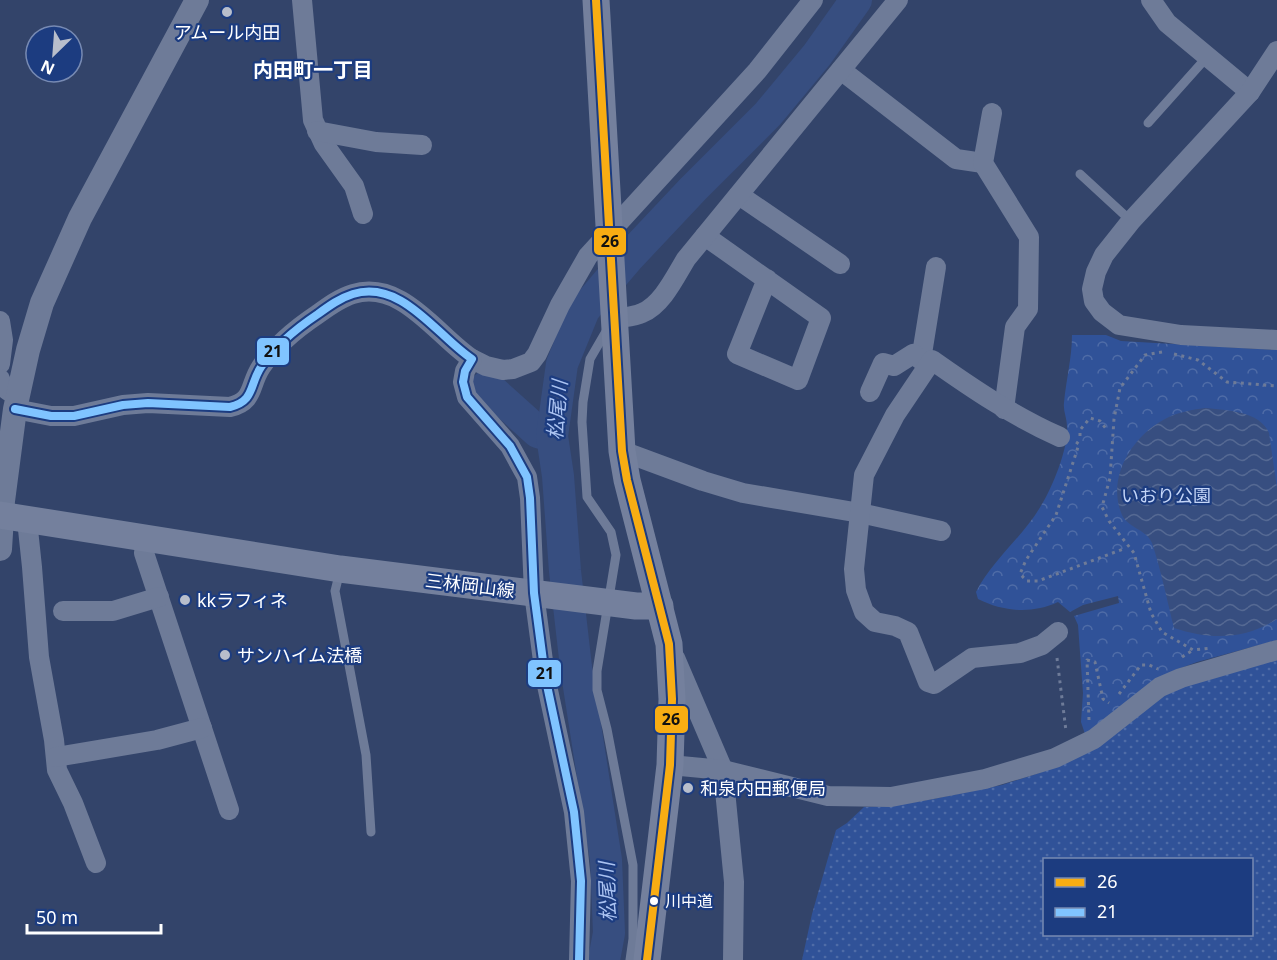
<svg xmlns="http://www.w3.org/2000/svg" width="1277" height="960" font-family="'Noto Sans','Noto Sans JP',sans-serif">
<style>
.grass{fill:url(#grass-dots);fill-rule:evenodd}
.park{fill:url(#park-crowns)}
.water{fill:url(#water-waves)}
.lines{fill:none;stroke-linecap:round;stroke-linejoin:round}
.river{stroke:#374e80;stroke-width:32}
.path{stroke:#6e7b98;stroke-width:3;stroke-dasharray:3 4.5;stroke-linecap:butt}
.service{stroke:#6e7b98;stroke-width:9}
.minor{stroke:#6e7b98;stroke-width:20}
.tertiary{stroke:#6e7b98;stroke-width:24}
.secondary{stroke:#74809d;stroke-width:27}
.bus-1-casing{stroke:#1c3c80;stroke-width:12}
.bus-2-casing{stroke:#1c3c80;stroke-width:12}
.bus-1{stroke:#f8ad13;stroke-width:8}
.bus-2{stroke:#80c4ff;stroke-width:8}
.poi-dot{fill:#b8becb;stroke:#1c3c80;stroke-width:2}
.bus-dot{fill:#fff;stroke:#1c3c80;stroke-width:2}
.labels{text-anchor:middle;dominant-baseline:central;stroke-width:4.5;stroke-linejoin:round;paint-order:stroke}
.bus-label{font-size:16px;fill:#fff;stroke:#1c3c80;text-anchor:start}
.poi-label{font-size:18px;fill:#fff;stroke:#1c3c80;text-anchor:start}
.park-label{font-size:18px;fill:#c4d5f7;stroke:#1c3c80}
.street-label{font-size:18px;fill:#fff;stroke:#1c3c80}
.neighbourhood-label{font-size:20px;font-weight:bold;fill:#fff;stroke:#1c3c80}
.water-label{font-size:20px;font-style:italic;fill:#abc3f1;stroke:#1c3c80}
.line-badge{stroke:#1c3c80;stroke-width:2}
.pale-badge-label{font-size:16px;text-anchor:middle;font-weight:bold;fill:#111}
</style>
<defs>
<pattern id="grass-dots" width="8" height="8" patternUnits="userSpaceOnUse" patternTransform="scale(1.5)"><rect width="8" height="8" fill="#305298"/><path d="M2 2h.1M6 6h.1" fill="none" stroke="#4f6ca7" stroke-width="1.8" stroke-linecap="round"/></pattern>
<pattern id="park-crowns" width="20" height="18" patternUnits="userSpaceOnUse" patternTransform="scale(1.5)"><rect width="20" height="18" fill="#305298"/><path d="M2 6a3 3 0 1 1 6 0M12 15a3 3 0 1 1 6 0" fill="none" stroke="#4f6ca7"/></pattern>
<pattern id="water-waves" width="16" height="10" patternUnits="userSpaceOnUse" patternTransform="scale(1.5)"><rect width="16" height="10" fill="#374e80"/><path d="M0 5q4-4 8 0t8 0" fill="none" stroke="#556993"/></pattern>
</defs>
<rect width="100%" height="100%" fill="#33446a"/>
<!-- grass -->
<path class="grass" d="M 1277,657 L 1277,960 L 802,960 L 812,914 L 836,830 L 847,823 L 864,807 L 891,806 L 933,799 L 1002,785 L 1039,773 L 1079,756 L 1172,690 ZM 1044,860 L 1252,860 L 1252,934 L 1044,934 Z"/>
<!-- park -->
<path class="park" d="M 1072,335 L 1106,335 L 1121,341 L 1277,350 L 1277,640 L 1197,662 L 1173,671 L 1085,734 L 1081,722 L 1083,693 L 1078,625 L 1074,616 L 1119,603 L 1118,596 L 1083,605 L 1070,612 L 1058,602 C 1032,614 1004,612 978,599 L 976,592 C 993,559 1024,536 1042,504 C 1053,486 1069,446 1067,426 C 1067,418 1063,411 1064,403 C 1066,380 1072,358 1072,335 Z"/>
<!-- water -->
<path class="water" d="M 1205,408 C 1226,410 1260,411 1269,433 L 1277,488 L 1277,619 C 1245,640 1210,640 1174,628 C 1167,600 1161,570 1152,543 C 1147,530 1127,527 1122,515 C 1106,478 1132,436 1165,419 C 1178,412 1191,410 1205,408 Z"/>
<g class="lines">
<!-- river -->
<g class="river">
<polyline points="487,386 538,432 552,436"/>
<polyline points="604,960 609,933 606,860 576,667 565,571 558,476 552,436 562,364 584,310 629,257 693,189 768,114 817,55 856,0"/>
</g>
<!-- path -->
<g class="path">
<polyline points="1162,352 1145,355 1120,388 1114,419 1110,478 1102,507 1109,521 1134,553 1151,613 1162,632 1193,650 1212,648"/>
<polyline points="1174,354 1198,360 1227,382 1277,386"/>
<polyline points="1080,436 1080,430 1090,418 1100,421 1107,430"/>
<polyline points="1076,442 1079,444 1056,515 1026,560 1020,574 1027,581 1038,581 1126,548"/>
<polyline points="1182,657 1193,650"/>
<polyline points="1057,658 1066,731"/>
<polyline points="1119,694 1141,665 1149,665 1158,669"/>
<polyline points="1089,720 1087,660 1095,662 1103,699 1109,703"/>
</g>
<!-- service -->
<g class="service">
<polyline points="1148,123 1207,57"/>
<polyline points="1080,174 1131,221"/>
<polyline points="608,328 590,359 583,402 582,422 587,497 611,532 616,555 597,671 597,690 607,729 633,865 633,939 630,960"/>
<polyline points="340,571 335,591 366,755 371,832"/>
</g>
<!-- minor -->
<g class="minor">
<polyline points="302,0 313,120 324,144 354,186 363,214"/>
<polyline points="1151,0 1167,23 1250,92"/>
<polyline points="1277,51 1250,92 1131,221 1104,255 1096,272 1092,289 1094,301 1102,312 1119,325 1181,335 1277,340"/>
<polyline points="841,70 956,159 983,163"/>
<polyline points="992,113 983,163 1029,237 1028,309 1015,327 1004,409"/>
<polyline points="317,131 376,142 422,145"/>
<polyline points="739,195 840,264"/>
<polyline points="705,236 821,318 798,380 737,354 767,279"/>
<path d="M 614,319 C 623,317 634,317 642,313 C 662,305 675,277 686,259 L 898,0"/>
<polyline points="0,321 3,340 0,364"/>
<polyline points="472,359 486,366 503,370 513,369 531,362 537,354 560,305 588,256 757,71 813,0"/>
<polyline points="921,360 936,267"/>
<path d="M 0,379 C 3,389 9,392 18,395"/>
<polyline points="870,392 883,363 894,366 913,354 928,365"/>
<path d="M 15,409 L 51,416 L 74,416 L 123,405 L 148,403 L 230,407 C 255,401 249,385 261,367 C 275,346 297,328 318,314 C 329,306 340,298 353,294 C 402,279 437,336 472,359 L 465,371 L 463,382 L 467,397 L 510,446 L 527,477 L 530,498 L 534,593 L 545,676 L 574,812 L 581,881 L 579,960"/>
<polyline points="622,451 703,481 743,493 860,513 941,531"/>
<polyline points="27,520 32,567 39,657 54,740 57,770 73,803 96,863"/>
<polyline points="146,539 144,553 229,810"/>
<polyline points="63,611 113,611 159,597"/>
<path d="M 1058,632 L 1042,645 L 1020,653 L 972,658 L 934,684 L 928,682 L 908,632 L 895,626 L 875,622 L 864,612 L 856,590 L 854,569 L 864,475 L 895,415 L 932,360 C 973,389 1013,416 1060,437"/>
<polyline points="675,658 723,770 734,882 733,960"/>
<polyline points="56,757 157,740 202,728"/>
<polyline points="670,765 723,770 828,796 891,797 985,779 1055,758 1094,739 1160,687 1181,678 1277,650"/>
</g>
<!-- tertiary -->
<polyline class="tertiary" points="0,549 3,501 15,409 28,350 42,303 80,218 197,0"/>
<!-- secondary -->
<g class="secondary">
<polyline points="596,0 622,451 627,480 669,644 672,699 670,765 647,960"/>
<polyline points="0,515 340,569 636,606 660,606"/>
</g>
<!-- bus-1 casing -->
<g class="bus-1-casing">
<polyline id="bus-1" points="596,0 622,451 627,480 669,644 672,699 670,765 647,960"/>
</g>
<!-- bus-2 casing -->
<g class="bus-2-casing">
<path id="bus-2" d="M 15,409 L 51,416 L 74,416 L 123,405 L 148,403 L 230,407 C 255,401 249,385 261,367 C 275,346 297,328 318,314 C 329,306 340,298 353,294 C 402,279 437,336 472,359 L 465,371 L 463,382 L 467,397 L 510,446 L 527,477 L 530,498 L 534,593 L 545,676 L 574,812 L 581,881 L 579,960"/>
</g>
<!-- bus-1 -->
<use href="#bus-1" class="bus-1"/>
<!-- bus-2 -->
<use href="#bus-2" class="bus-2"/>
</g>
<!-- markers -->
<g class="poi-dot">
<circle cx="227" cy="12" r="6"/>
<circle cx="185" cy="600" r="6"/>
<circle cx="225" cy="655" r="6"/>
<circle cx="688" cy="788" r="6"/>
</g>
<circle class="bus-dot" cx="654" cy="901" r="5"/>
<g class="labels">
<!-- bus labels -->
<g class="bus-label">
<text x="665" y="901">川中道</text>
</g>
<!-- poi labels -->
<g class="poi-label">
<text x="227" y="32" text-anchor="middle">アムール内田</text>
<text x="197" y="600">kkラフィネ</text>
<text x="237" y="655">サンハイム法橋</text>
<text x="700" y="788">和泉内田郵便局</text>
</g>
<!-- park labels -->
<g class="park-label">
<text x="1166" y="495">いおり公園</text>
</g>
<!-- street labels -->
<g class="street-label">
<text transform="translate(470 585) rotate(7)">三林岡山線</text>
</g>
<!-- neighbourhood labels -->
<g class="neighbourhood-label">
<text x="313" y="69">内田町一丁目</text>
</g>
<!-- water labels -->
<g class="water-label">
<text transform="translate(557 410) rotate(-85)">松尾川</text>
<text transform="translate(607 892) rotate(-92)">松尾川</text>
</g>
</g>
<g class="line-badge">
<rect x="593" y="227" width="34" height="29" rx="6" fill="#f8ad13"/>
<rect x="256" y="337" width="34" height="29" rx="6" fill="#80c4ff"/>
<rect x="527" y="659" width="35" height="29" rx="6" fill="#80c4ff"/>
<rect x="654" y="705" width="35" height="29" rx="6" fill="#f8ad13"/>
</g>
<g class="pale-badge-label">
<text x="610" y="247">26</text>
<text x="273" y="357">21</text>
<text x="545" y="679">21</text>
<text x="671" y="725">26</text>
</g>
<!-- legend -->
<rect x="1043" y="858" width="210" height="78" fill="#1c3c80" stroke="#778ab3" stroke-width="1.5"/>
<rect x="1055" y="878" width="30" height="9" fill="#f8ad13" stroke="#778ab3" stroke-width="1.5"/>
<text x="1097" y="888" font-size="18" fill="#ffffff">26</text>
<rect x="1055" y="908" width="30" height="9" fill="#80c4ff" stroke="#778ab3" stroke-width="1.5"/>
<text x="1097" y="918" font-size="18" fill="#ffffff">21</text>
<!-- north arrow -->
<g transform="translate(54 54) rotate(205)"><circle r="28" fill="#1c3c80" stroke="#778ab3" stroke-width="1.5"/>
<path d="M0-4.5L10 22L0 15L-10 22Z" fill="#b8becb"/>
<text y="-9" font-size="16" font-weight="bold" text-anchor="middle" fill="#ffffff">N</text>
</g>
<!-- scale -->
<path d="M27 924v9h134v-9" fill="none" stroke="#ffffff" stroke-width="3"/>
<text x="36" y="924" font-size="18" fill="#ffffff" stroke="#1c3c80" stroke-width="4.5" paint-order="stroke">50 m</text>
</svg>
